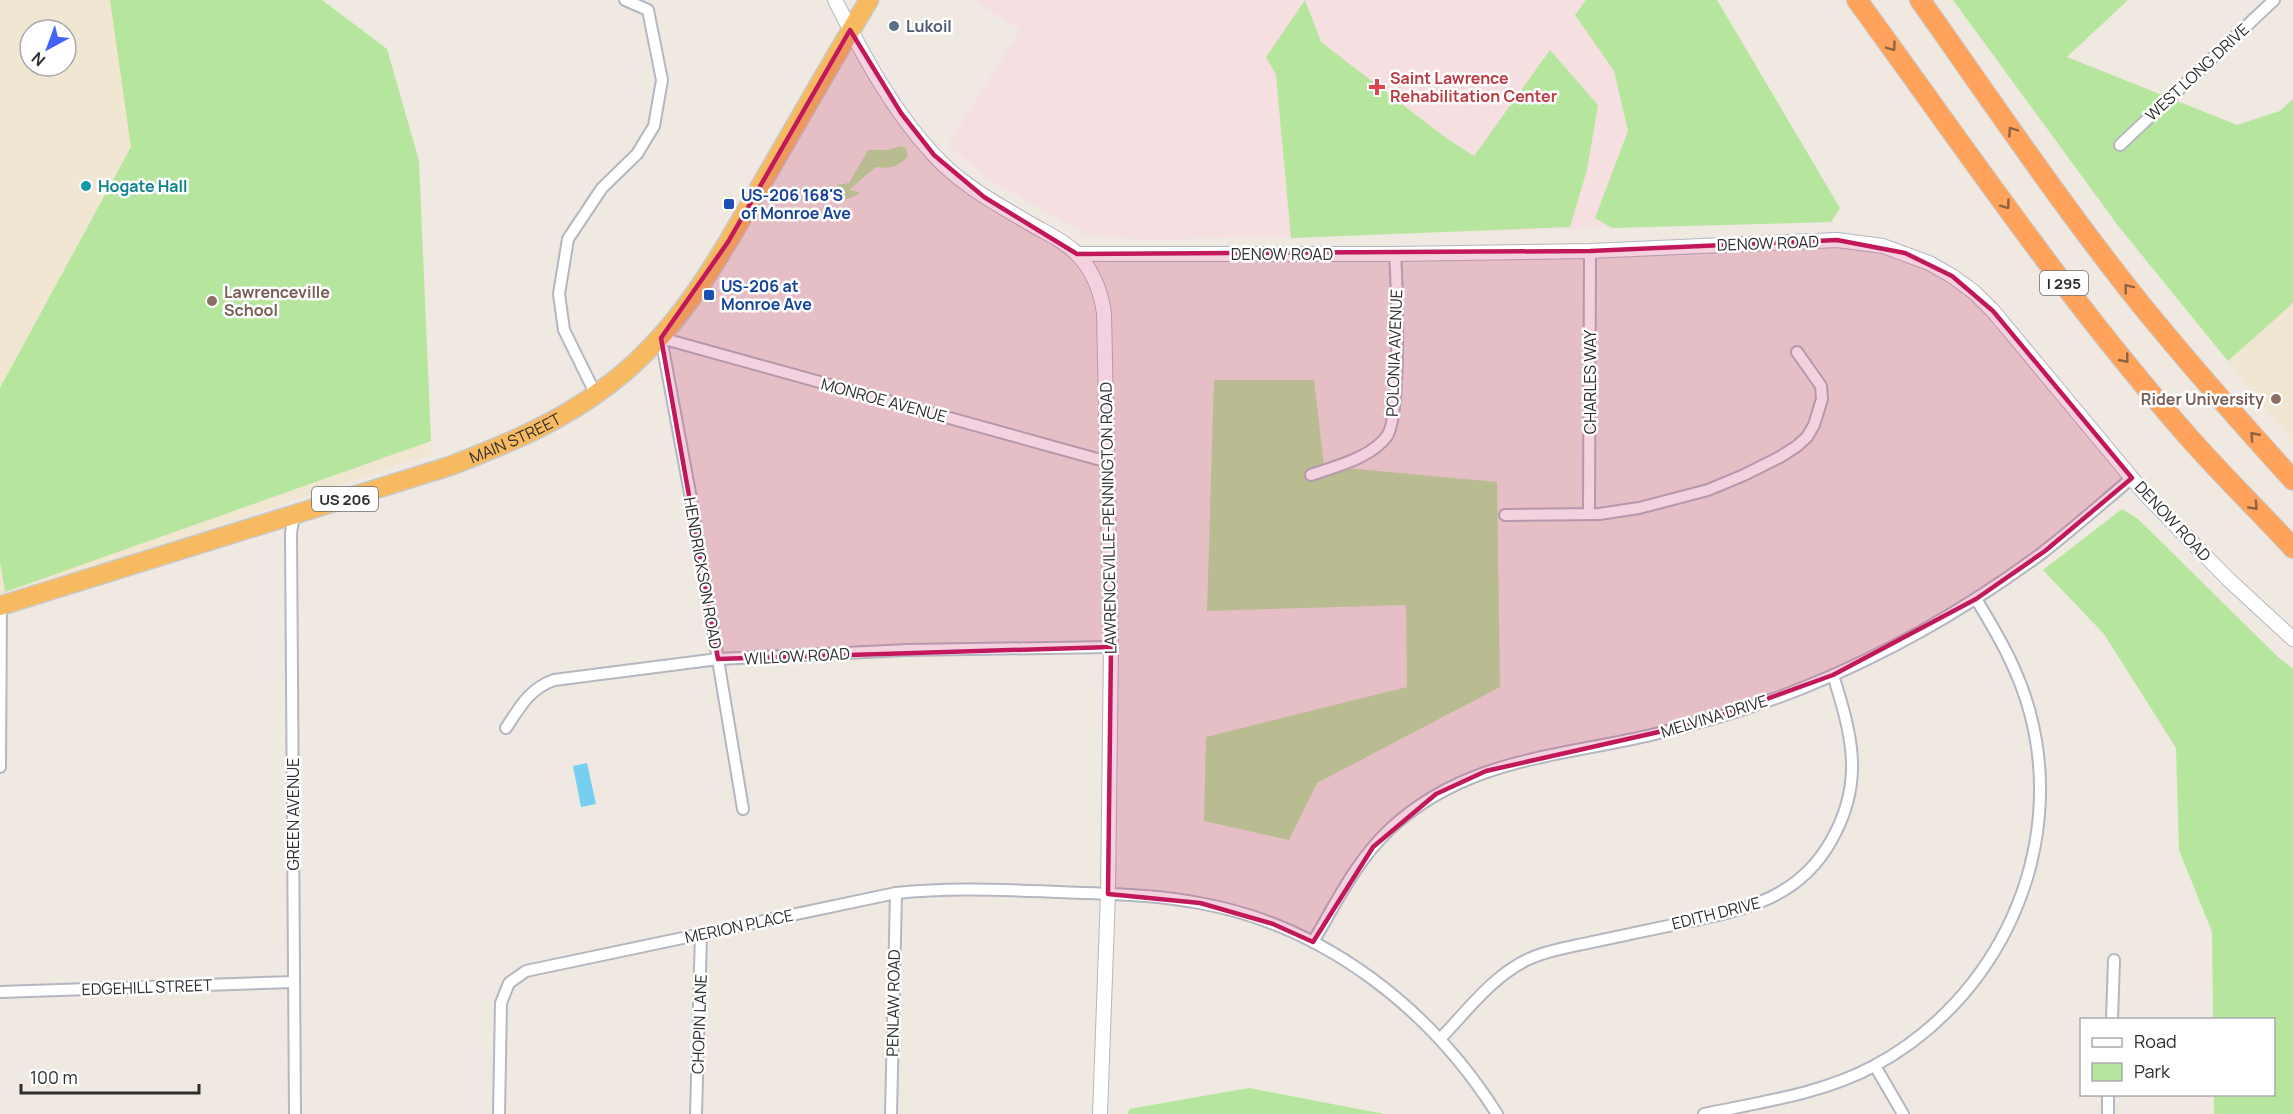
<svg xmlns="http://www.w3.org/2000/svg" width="2293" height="1114" font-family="Manrope,sans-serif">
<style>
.education{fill:#f0e6d1;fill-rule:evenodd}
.medical{fill:#f5dfe0}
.green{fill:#b6e59e}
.water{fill:#75cff0}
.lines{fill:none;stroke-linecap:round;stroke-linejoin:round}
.minor-casing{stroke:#b4b7c1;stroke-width:14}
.tertiary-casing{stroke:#b4b7c1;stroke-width:16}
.trunk-casing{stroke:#c9c9c9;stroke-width:21}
.motorway-casing{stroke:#c9c9c9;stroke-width:22}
.minor{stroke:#fff;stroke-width:10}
.tertiary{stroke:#fff;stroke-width:14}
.trunk{stroke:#f8ba60;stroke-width:18}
.motorway{stroke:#ffa35c;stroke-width:20}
.oneway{stroke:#8c6343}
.marked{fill:#c2185b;fill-opacity:0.2;stroke:#c2185b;stroke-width:4.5;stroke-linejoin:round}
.service-dot{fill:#5c6f8a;stroke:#fff;stroke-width:2}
.health-dot{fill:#e0444e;stroke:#fff;stroke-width:2}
.culture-dot{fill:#0f9aa8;stroke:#fff;stroke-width:2}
.transit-dot{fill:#1a4fb4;stroke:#fff;stroke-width:2}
.education-dot{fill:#8d6e63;stroke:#fff;stroke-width:2}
.labels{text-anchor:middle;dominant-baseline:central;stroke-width:5;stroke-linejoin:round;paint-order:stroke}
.shield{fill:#fff;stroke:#6d6d6d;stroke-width:1.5}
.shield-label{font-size:15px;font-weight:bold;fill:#2e2e2e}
.service-label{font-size:16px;font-weight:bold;fill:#4e5e75;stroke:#fff;text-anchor:start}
.street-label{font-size:16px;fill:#2e2e2e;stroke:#fff}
.health-label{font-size:16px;font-weight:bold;fill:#be3a42;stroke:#fff;text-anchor:start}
.culture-label{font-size:16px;font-weight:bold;fill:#0d838f;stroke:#fff;text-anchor:start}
.transit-label{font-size:16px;font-weight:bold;fill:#164399;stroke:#fff;text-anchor:start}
.education-label{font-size:16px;font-weight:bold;fill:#785e54;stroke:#fff;text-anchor:start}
</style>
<rect width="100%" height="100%" fill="#efe9e1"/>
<!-- education -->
<g class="education">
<path d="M 0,0 L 322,0 L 387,49 L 419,161 L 431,441 L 434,453 L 0,599 ZM 30,30 L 66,30 L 66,66 L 30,66 Z"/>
<polygon points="2293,303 2293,442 2228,361"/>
</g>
<!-- medical -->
<polygon class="medical" points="974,0 1717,0 1840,208 1831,222 1144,240 1086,235 985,177 948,145 1020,30"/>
<!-- green -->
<g class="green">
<polygon points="110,0 322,0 387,49 419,161 431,441 5,592 0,562 0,388 131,147"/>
<polygon points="1305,0 1321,42 1446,138 1474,156 1550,50 1598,105 1587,170 1570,227 1291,238 1276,75 1266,57"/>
<polygon points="1586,0 1717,0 1840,208 1831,222 1612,228 1595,218 1628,131 1614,71 1575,15"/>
<polygon points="1953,0 2128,0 2067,57 2237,125 2280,111 2293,99 2293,303 2228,361 2119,227"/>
<path d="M 901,146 L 906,148 L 908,156 C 898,167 891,169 876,167 L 849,190 L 859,192 L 858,195 L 847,199 L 837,194 L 837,185 L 849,183 L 868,150 L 888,150 Z"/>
<polygon points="1214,380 1314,380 1324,466 1497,482 1500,687 1317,783 1289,840 1204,821 1206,737 1407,687 1406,605 1207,611"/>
<polygon points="2122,509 2138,519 2278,657 2293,669 2293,1114 2214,1114 2214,1095 2274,1094 2274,1020 2213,1019 2212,932 2179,850 2176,748 2104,634 2043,570"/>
<polygon points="1249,1088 1384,1114 1128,1114 1129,1109"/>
</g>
<!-- water -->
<polygon class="water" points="587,763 596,804 581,807 573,766"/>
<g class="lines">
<!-- minor casing -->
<g class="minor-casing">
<g id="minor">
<polyline points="2120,145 2274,0"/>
<polyline points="596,395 564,330 559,294 568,239 602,188 637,154 654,126 662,80 648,10 625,0"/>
<path d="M 1311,475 C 1336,466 1371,458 1387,436 C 1401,416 1397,284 1395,254"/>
<polyline points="1589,514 1590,251"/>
<polyline points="294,515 291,533 295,1114"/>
<polyline points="1505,515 1599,514 1639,508 1708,490 1744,475 1780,457 1797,446 1807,437 1814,425 1822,399 1821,386 1797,352"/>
<path d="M 506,728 C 520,707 529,689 554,680 L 718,659 L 907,650 L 1111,647"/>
<polyline points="0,767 1,602"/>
<polyline points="743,809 690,493 661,338 1108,462"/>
<path d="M 1313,942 C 1336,903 1356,861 1390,829 C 1465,759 1556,757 1651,735 C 1704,723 1755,707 1805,687 C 1889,653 1969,607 2042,553 C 2073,529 2102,503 2132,478"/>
<polyline points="0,992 294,982"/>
<polyline points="2112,1020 2114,960"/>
<path d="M 1440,1039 C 1467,1011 1494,974 1531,958 C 1550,950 1569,947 1588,943 C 1619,936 1650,930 1682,923 C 1742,910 1798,900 1831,841 C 1865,782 1852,736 1833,675"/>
<polyline points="1875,1066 1903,1114"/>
<path d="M 499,1114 L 501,1003 L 509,983 L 526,971 L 896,893 C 950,887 1004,890 1059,892 C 1106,894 1153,894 1199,903 C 1324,925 1430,1008 1497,1114"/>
<polyline points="696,1114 701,934"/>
<polyline points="891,1114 896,893"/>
<path d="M 1704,1114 C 1761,1102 1822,1094 1874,1066 C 1999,999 2067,851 2030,713 C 2019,671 1998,635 1976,599"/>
<polyline points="2108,1114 2108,1094"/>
</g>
</g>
<!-- tertiary casing -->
<g class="tertiary-casing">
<g id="tertiary">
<path d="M 835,0 C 862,53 892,110 933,154 C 960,184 995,203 1029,223 C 1046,233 1065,241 1079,256 C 1094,273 1101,291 1104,313 L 1111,647 L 1108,894 L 1100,1114"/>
<polyline points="1077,254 1395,254 1590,251 1837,240 1883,246 1929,263 1952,276 1974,292 1993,311 2145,494 2228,579 2293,639"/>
</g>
</g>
<!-- trunk casing -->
<g class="trunk-casing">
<g id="trunk">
<path id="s1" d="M 0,606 L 450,466 C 507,444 563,421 611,383 C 679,331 720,257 761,185 C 797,123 832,61 869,0"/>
</g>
</g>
<!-- motorway casing -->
<g class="motorway-casing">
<g id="motorway">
<path d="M 1857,0 C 1966,149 2070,304 2193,442 C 2225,478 2260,512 2293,548"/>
<path d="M 1920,0 C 1988,96 2054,194 2127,287 C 2180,354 2236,417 2293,480"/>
</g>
</g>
<!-- minor -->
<use href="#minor" class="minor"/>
<!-- tertiary -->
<use href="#tertiary" class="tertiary"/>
<!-- trunk -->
<use href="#trunk" class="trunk"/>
<!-- motorway -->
<use href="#motorway" class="motorway"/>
</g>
<!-- one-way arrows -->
<defs><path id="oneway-chevron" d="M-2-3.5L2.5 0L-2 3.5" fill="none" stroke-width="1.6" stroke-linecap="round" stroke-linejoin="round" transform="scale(1.5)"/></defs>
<g class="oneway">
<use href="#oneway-chevron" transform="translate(1892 47) rotate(54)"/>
<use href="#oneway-chevron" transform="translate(2012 131) rotate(-125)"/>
<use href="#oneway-chevron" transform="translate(2006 205) rotate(54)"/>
<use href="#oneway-chevron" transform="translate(2128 288) rotate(-128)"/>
<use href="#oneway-chevron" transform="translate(2125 359) rotate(51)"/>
<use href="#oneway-chevron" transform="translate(2254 436) rotate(-132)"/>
<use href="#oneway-chevron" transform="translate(2254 506) rotate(47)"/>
</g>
<!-- marked area -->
<path class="marked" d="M 850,30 L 901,113 L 934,155 L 984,197 L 1077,254 L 1590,251 L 1837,240 L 1905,253 L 1952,276 L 1993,311 L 2132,478 L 2045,551 L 1976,599 L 1833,675 L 1703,722 L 1486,771 L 1436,794 L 1373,847 L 1313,942 L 1273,924 L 1200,903 L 1108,894 L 1111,647 L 718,659 L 661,338 L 728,242 Z"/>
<!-- markers -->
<circle class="service-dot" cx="894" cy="26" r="6"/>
<path class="health-dot" d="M1374 78h6v6h6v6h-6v6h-6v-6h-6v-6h6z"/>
<circle class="culture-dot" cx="86" cy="186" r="6"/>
<g class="transit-dot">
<rect x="723" y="198" width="12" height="12" rx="3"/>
<rect x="703" y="289" width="12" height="12" rx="3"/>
</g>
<g class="education-dot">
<circle cx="212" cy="301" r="6"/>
<circle cx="2276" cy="399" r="6"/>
</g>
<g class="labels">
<!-- shield labels -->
<g class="shield">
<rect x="2040" y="271" width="48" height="24" rx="4.5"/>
<rect x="312" y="487" width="66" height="24" rx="4.5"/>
</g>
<g class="shield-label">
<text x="2064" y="283">I 295</text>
<text x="345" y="499">US 206</text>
</g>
<!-- service labels -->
<g class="service-label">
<text x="906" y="26">Lukoil</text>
</g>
<!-- street labels -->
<g class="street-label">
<text transform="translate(2197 72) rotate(-43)">WEST LONG DRIVE</text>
<text transform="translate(1768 243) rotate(-2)">DENOW ROAD</text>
<text x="1282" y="254">DENOW ROAD</text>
<text transform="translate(1394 353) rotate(-88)">POLONIA AVENUE</text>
<text transform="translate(1590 382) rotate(-90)">CHARLES WAY</text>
<text transform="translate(884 400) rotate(15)">MONROE AVENUE</text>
<text stroke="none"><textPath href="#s1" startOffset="542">MAIN STREET</textPath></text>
<text transform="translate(1108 518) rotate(-91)">LAWRENCEVILLE-PENNINGTON ROAD</text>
<text transform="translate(2173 521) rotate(47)">DENOW ROAD</text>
<text transform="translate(703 573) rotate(80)">HENDRICKSON ROAD</text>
<text transform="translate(797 656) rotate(-3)">WILLOW ROAD</text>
<text transform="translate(1714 716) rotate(-17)">MELVINA DRIVE</text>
<text transform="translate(293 814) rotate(-90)">GREEN AVENUE</text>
<text transform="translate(1716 913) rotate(-14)">EDITH DRIVE</text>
<text transform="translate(739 926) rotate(-12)">MERION PLACE</text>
<text transform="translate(147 987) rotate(-2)">EDGEHILL STREET</text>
<text transform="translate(893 1003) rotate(-89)">PENLAW ROAD</text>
<text transform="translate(699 1024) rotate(-88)">CHOPIN LANE</text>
</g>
<!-- health labels -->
<g class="health-label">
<text x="1390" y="78">Saint Lawrence<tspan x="1390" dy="18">Rehabilitation Center</tspan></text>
</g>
<!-- culture labels -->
<g class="culture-label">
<text x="98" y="186">Hogate Hall</text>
</g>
<!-- transit labels -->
<g class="transit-label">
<text x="741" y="195">US-206 168'S<tspan x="741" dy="18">of Monroe Ave</tspan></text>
<text x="721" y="286">US-206 at<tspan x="721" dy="18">Monroe Ave</tspan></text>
</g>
<!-- education labels -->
<g class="education-label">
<text x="224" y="292">Lawrenceville<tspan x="224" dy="18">School</tspan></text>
<text x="2264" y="399" text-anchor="end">Rider University</text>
</g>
</g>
<!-- legend -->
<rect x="2080" y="1018" width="195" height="78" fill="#ffffff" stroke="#ababab" stroke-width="1.5"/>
<rect x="2092" y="1038" width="30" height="9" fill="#ffffff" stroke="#ababab" stroke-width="1.5"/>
<text x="2134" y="1048" font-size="18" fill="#2e2e2e">Road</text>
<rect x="2092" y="1063" width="30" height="18" fill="#b6e59e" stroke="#ababab" stroke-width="1.5"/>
<text x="2134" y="1078" font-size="18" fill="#2e2e2e">Park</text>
<!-- north arrow -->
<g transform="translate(48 48) rotate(221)"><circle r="28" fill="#ffffff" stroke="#ababab" stroke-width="1.5"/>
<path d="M0-4.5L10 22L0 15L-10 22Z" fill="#4264fb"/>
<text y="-9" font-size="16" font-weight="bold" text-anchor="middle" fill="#2e2e2e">N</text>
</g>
<!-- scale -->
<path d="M21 1084v9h178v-9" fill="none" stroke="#2e2e2e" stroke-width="3"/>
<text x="30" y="1084" font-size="18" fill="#2e2e2e" stroke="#ffffff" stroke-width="4.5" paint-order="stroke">100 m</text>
</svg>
